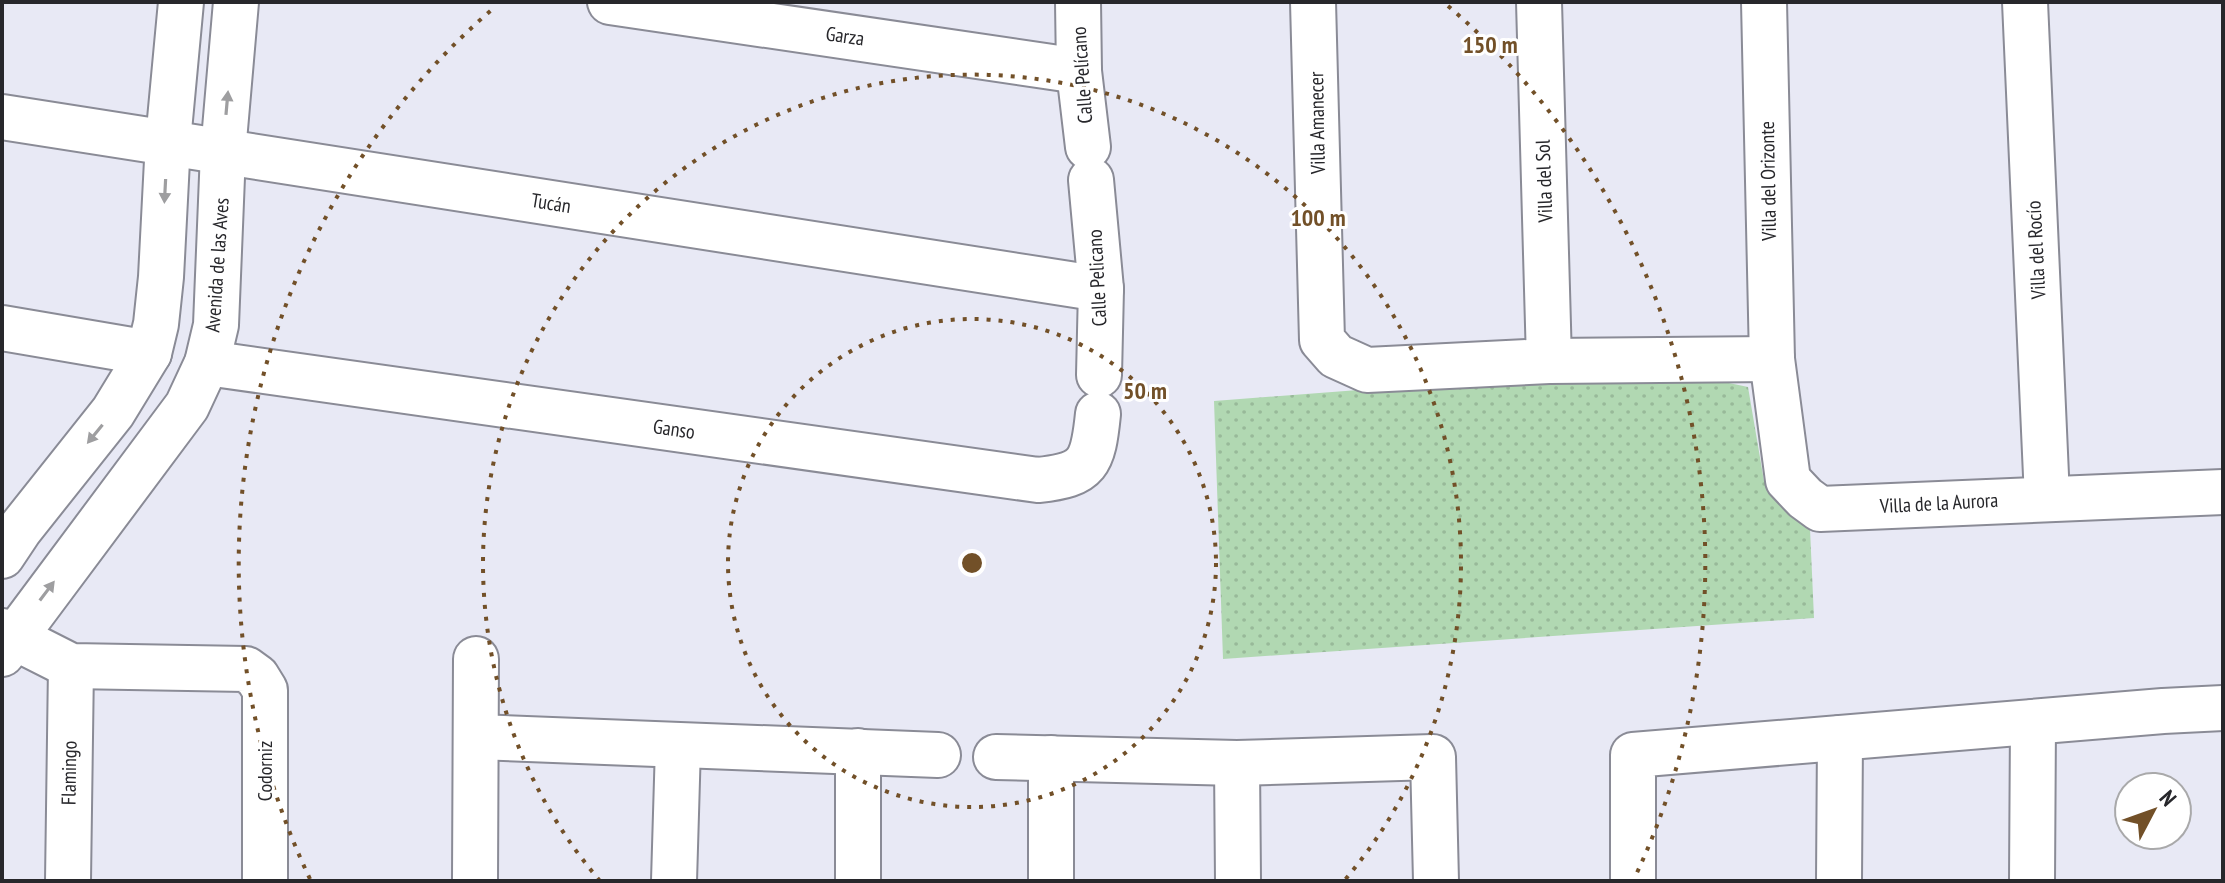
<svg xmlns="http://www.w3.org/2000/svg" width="2225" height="883" font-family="'PT Sans Narrow',sans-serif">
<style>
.park{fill:url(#park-dots)}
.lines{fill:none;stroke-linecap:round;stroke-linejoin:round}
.minor-casing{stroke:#8a8b96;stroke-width:48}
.minor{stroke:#fff;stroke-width:44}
.oneway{fill:#9e9ea0}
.ring{fill:none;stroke:#725028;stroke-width:4;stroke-dasharray:4 8}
.labels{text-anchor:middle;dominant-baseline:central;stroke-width:6;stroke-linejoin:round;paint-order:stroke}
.street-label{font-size:20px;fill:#27272b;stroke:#fff}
.centre{fill:#725028;stroke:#fff;stroke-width:4}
.ring-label{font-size:24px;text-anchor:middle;font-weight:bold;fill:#725028;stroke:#fff;stroke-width:6;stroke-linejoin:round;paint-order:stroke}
</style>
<defs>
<pattern id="park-dots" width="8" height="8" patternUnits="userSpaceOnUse" patternTransform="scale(2)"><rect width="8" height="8" fill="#b1d8b2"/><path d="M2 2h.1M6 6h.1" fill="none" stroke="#98b999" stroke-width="1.8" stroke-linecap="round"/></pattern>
</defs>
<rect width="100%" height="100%" fill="#e8e9f5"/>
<!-- park -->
<polygon class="park" points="1710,379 1748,387 1764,481 1810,529 1814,618 1223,659 1214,401 1463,382"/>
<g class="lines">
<!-- minor casing -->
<g class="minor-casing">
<g id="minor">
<polyline points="610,2 1079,71"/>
<polyline points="1078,2 1079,71 1088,147"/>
<polyline points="1313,2 1322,340 1336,356 1367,370 1549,361 1772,359"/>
<polyline points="1539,2 1549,361"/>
<polyline points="1764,2 1772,359 1788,480 1805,498 1820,509 2223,492"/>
<polyline points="2025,2 2047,498"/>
<polyline points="2,117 1101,289"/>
<polyline points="1091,180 1101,289 1099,375"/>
<polyline points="2,328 149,353"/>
<path d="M 207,363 L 1038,480 C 1089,475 1093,463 1098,414"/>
<polyline points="2,556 20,529 113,412 149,353 156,324 161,277 168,141 181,2"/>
<polyline points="2,631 71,666 246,669 257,677 265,690 265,881"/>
<polyline points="2,654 187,406 207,363 216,325 223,152 236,2"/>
<polyline points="477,737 938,755"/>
<polyline points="858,751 858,881"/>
<polyline points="996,757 1237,763 1433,757 1436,881"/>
<polyline points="1051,758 1051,881"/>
<polyline points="1237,763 1238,881"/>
<polyline points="68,881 71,666"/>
<polyline points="475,881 476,659"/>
<polyline points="674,881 678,746"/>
<polyline points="1633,881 1633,755 2163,711 2223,708"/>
<polyline points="1839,881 1840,738"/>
<polyline points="2032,881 2033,722"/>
</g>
</g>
<!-- minor -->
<use href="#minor" class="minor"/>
</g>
<!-- one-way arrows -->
<defs><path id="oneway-solid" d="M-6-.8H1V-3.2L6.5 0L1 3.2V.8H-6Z" transform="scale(2)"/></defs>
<g class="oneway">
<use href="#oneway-solid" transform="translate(227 103) rotate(-85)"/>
<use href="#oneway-solid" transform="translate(165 191) rotate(93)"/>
<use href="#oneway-solid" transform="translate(95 434) rotate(129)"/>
<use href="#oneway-solid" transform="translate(47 591) rotate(-53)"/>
</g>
<!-- distance rings -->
<g class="ring">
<circle cx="972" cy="563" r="244"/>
<path d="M600 881A489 489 0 1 1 1344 881"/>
<path d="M310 879A733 733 0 0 1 496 6M1448 6A733 733 0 0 1 1634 879"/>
</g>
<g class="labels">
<!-- street labels -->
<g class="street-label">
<text transform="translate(845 36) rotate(8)">Garza</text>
<text transform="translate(1082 75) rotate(-94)">Calle Pelícano</text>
<text transform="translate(1317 123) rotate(-91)">Villa Amanecer</text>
<text transform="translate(1544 181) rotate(-92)">Villa del Sol</text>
<text transform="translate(1768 181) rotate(-91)">Villa del Orizonte</text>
<text transform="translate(551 203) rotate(9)">Tucán</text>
<text transform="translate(2036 250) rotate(-93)">Villa del Rocío</text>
<text transform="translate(217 265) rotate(-86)">Avenida de las Aves</text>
<text transform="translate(1097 278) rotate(-93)">Calle Pelicano</text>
<text transform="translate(674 429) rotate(8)">Ganso</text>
<text transform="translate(1939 503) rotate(-3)">Villa de la Aurora</text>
<text transform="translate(265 771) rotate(-90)">Codorniz</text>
<text transform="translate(69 773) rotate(-89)">Flamingo</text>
</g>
</g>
<circle cx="972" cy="563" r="12" class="centre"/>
<g class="ring-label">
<text x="1490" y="53">150 m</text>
<text x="1318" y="226">100 m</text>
<text x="1145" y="399">50 m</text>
</g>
<!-- border -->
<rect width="2225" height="883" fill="none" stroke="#27272b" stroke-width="8"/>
<!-- north arrow -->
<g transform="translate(2153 811) rotate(49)"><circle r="38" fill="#ffffff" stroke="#a9a9aa" stroke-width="2"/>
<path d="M0-6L14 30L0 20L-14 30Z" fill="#725028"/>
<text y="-12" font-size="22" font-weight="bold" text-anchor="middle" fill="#27272b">N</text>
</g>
</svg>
